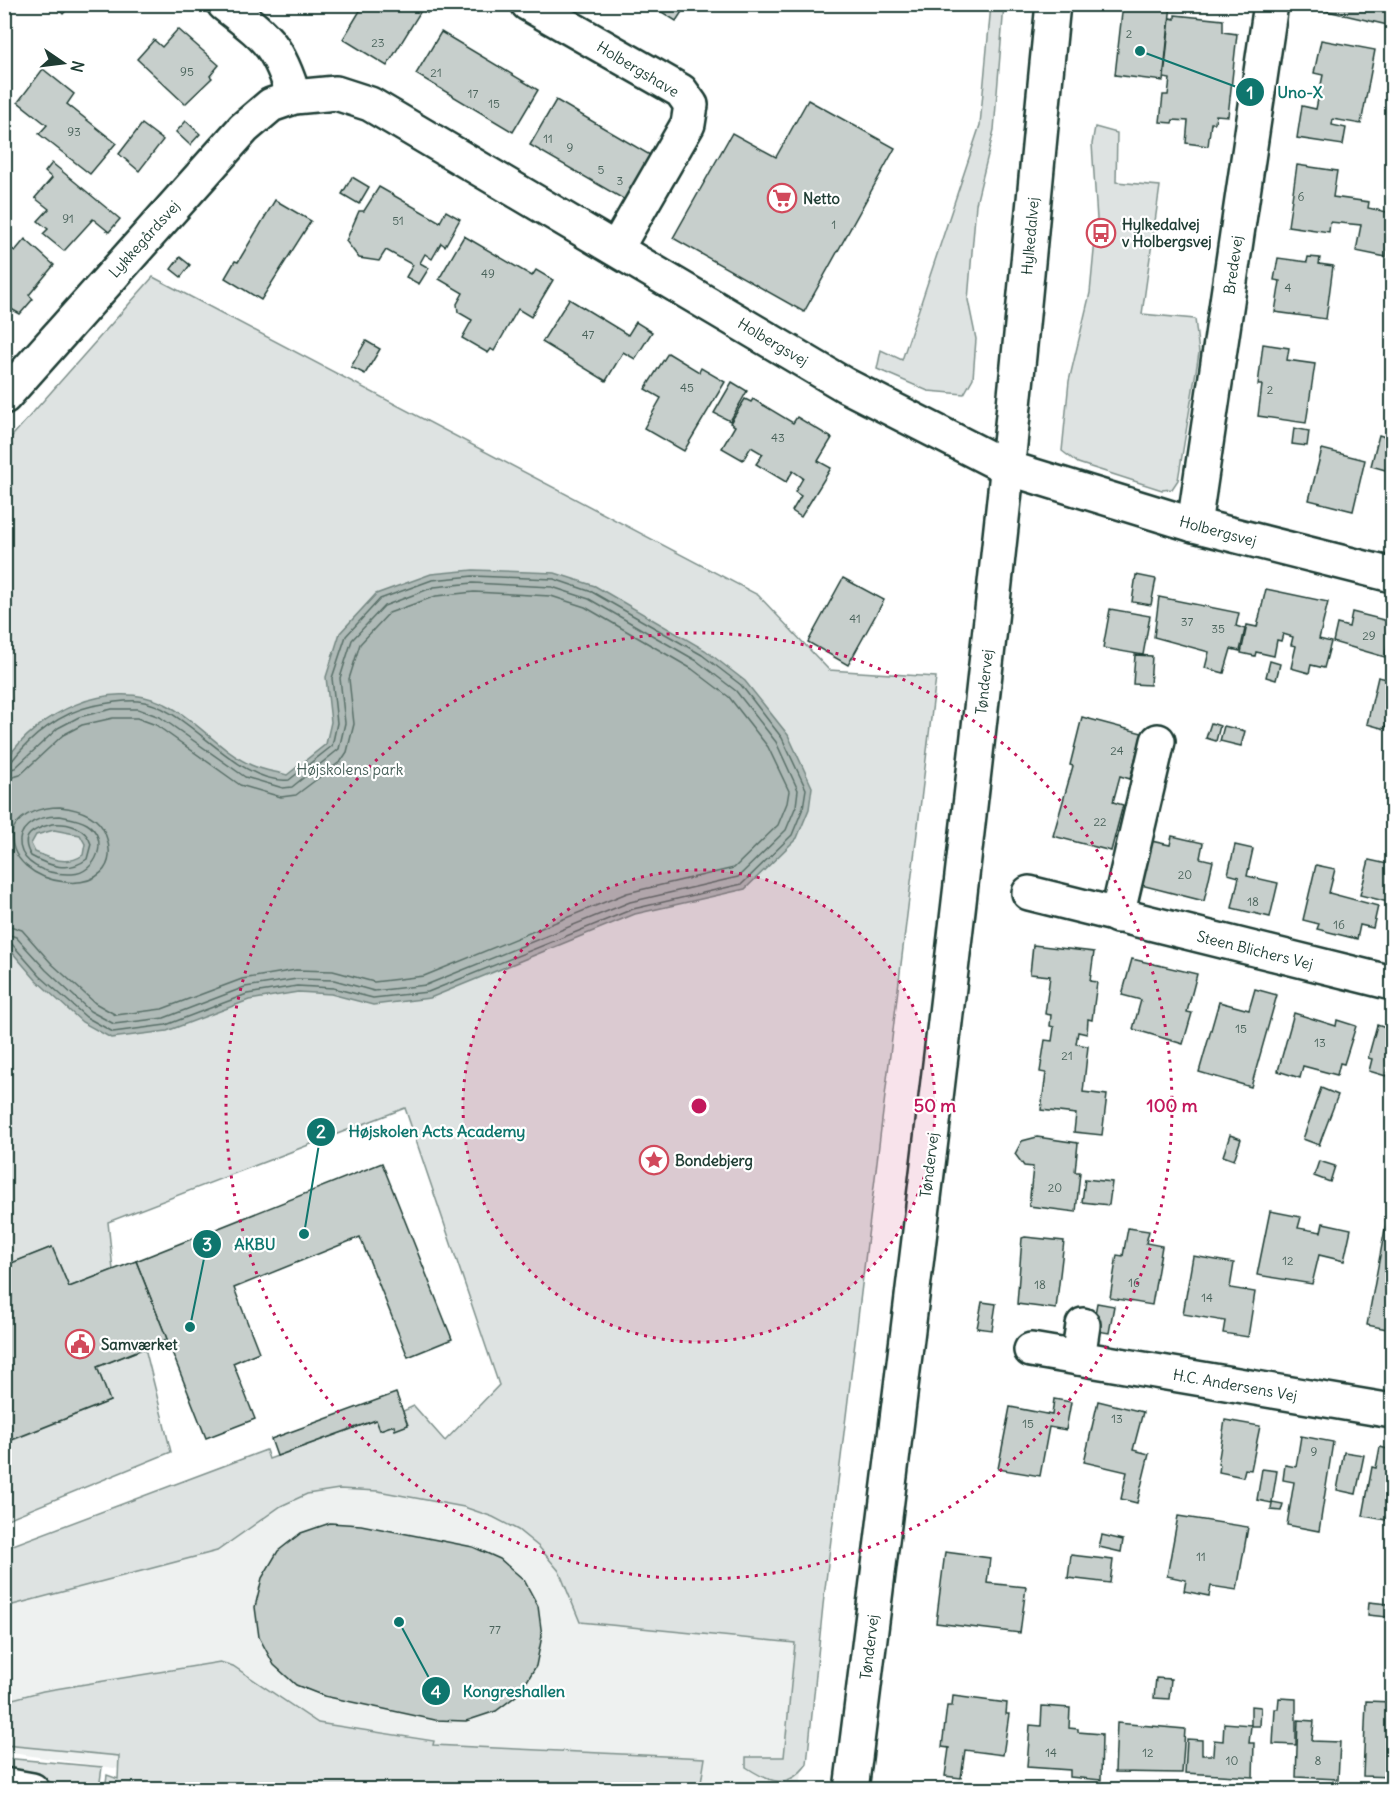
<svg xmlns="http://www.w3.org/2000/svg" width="1397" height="1794" font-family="Delius,sans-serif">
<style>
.built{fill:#eef1f0}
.green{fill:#dee3e2;stroke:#7e908b;stroke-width:1.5}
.water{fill:#afbab7;stroke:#758883;stroke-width:1.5;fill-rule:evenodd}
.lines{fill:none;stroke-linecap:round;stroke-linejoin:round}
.shore{stroke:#596f68;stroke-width:1.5}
.building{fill:#c7cfcc;stroke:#1f3d34;stroke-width:1.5}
.minor-casing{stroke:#1f3d34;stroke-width:38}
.minor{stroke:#fff;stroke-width:33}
.ring{fill:none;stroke:#c2185b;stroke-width:3;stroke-dasharray:3 6}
.labels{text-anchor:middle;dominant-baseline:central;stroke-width:4.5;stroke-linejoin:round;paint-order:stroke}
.number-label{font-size:12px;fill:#49625a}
.street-label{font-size:15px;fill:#1f3d34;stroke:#fff}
.poi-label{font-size:15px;font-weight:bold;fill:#1f3d34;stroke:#fff;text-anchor:start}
.park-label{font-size:15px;fill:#455e57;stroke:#fff}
.centre{fill:#c2185b;stroke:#fff;stroke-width:3}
.ring-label{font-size:18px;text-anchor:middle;font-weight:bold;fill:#c2185b;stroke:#fff;stroke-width:4.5;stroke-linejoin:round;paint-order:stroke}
.leader{fill:none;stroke:#0f766e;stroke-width:2}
.callout-dot{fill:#0f766e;stroke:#fff;stroke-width:2}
.mark-label{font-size:18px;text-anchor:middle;font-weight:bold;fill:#fff}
.callout-label{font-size:16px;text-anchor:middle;font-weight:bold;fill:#0f766e;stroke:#fff;stroke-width:4.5;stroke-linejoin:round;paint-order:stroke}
</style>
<rect width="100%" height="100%" fill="#fff"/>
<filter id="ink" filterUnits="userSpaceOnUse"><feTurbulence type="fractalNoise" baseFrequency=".0167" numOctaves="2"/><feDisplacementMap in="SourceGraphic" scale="12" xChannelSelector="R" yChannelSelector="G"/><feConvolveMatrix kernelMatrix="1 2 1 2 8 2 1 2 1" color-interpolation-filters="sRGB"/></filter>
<g filter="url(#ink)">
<!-- built -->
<polygon class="built" points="384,1483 823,1605 800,1789 124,1790 127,1770 5,1752 5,1600 297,1490"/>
<!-- green -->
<g class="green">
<polygon points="991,5 1004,5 994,130 976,204 968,300 976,339 973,378 964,394 928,391 877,369 881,350 902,360 980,125"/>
<polygon points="1095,127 1117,133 1116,182 1160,186 1142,314 1195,319 1199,353 1178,480 1172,489 1162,490 1078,463 1062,451 1069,381 1090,293 1097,219 1092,144"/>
<path d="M 153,277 L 758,595 L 829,670 L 936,677 L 823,1605 L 807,1764 C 788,1790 770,1783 746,1767 L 746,1757 L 784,1757 L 795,1643 L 580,1622 L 559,1571 L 539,1547 L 518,1530 L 493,1517 L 464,1507 L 378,1491 L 339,1489 L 307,1494 L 281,1506 L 217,1551 L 5,1607 L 5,1548 L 266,1450 L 269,1459 L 376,1420 L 394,1425 L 395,1429 L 403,1411 L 414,1406 L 445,1441 L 499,1385 L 405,1108 L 108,1222 L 113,1270 L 69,1287 L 52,1247 L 5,1266 L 5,444 Z"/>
<polygon points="145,1348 171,1452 5,1520 5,1443 110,1401 97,1367"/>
<polygon points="220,1662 233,1666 318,1723 434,1741 433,1745 705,1758 700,1789 105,1789 107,1775 118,1779 119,1756 5,1745 5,1701 43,1691"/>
<polygon points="4,1758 102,1767 99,1789 61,1789 38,1774 5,1768"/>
</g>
<!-- water -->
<path class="water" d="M 473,570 L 555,573 L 595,586 L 705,650 L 745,681 L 788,735 L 812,787 L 809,809 L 797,838 L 745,889 L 635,914 L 430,998 L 373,1005 L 331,994 L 298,992 L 249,1000 L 167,1031 L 111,1038 L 82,1022 L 36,980 L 5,944 L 5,761 C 38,713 108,677 165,704 C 196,719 220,751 251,765 C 262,770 276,772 287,775 L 326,744 L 331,722 L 326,677 L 340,633 L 376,594 L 431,574 ZM 54,830 L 80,835 L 85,844 L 83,855 C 67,866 51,859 35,852 L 31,844 L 36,835 Z"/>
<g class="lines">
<!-- shore -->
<g class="shore">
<path d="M 4,763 L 11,762 C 31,736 60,713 92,706 C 107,703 122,700 138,701 C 187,705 235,785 289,780 L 332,746 L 337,723 L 332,678 L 346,636 L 380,599 L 432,580 L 473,576 L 554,579 L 592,592 L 702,655 L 741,685 L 782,738 L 806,789 L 803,808 L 792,835 L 742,884 L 633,909 L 428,992 L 373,998 L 333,988 L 297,986 L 247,994 L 166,1025 L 113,1032 L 86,1017 L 40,976 L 11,943 L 4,941"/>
<polyline points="4,771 15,768 58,728 79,717 112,709 138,709 160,717 245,777 283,788 292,787 339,749 345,723 340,678 352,640 384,606 434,587 473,583 552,587 589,599 697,661 736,691 776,742 798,790 796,806 786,830 738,877 630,902 426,985 374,991 334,980 297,979 245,987 164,1018 114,1024 90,1011 46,970 16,937 4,933"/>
<polyline points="4,780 20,775 63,735 82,725 113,718 137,718 156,725 240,785 281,797 296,795 341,761 347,752 354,724 349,679 360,644 389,613 436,596 474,592 551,596 585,607 692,669 729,697 768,747 789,791 787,803 778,825 734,868 627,893 424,976 374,982 333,971 296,970 242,979 162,1009 116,1015 95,1003 52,964 22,930 4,924"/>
<path d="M 60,807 C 78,809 98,815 105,833 C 134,908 0,890 13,829 C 22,812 43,807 60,807 Z"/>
<path d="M 60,816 C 69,818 79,819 87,824 C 110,838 97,873 72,874 C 10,877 0,816 60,816 Z"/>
<path d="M 52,824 C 68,823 86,827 91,844 L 87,859 C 69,873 49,866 31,856 C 18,835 34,829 52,824 Z"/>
</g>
</g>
<!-- building -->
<g class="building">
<polygon points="53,4 72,4 63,14"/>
<polygon points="364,4 432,4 427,13 422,9 387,66 343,39"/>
<polygon points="649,4 687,4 676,21"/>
<polygon points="1123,4 1171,4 1163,81 1115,75"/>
<polygon points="1315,4 1392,4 1392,26 1314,8"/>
<polygon points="1175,15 1223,20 1223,32 1237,34 1228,116 1216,115 1215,123 1211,123 1208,146 1186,143 1188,121 1173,120 1172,123 1160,122 1163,95 1168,95 1170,79 1164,78 1170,18 1175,19"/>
<polygon points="178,29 219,65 210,76 212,78 185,104 137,59 154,40 162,47"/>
<polygon points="441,32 538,90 513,132 416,74"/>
<polygon points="1321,40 1375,50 1361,124 1333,119 1332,125 1346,128 1343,145 1297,138 1302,106 1316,109 1323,75 1314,73"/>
<polygon points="43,69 74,94 67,104 116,143 90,174 39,134 47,125 18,102"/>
<polygon points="556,100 650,155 625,200 530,145"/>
<polygon points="808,100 895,148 804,312 673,238 732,133 776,157"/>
<polygon points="186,121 200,134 190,145 176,132"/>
<polygon points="142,124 163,140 139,171 119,154"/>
<polygon points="52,163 120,219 109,232 93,219 64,251 43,234 48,229 38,221 49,209 35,198 52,178 45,172"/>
<polygon points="1297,165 1337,171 1333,197 1369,202 1368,208 1392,213 1386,257 1356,251 1361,225 1330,222 1329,232 1288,226"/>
<polygon points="352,177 369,187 359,204 342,194"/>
<polygon points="379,187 440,222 446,211 460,219 445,246 441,243 432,259 425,254 420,263 429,268 419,284 406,277 413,265 386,250 379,261 359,258 346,241 359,211 364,211"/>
<polygon points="275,200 311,221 261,300 225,278 235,261 238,262"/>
<polygon points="464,236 532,276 536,270 553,280 531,317 518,309 494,351 491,349 488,353 462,338 472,320 458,312 457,304 463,293 439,279"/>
<polygon points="25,239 54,265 29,295 33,299 20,314 4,305 4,244 15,251"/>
<polygon points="180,257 190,265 181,277 171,269"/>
<polygon points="1308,257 1320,258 1319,264 1333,266 1326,319 1275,312 1280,281 1274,280 1278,258 1307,262"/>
<polygon points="569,299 628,335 636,322 652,332 635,359 623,352 606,381 542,342"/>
<polygon points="366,341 380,349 365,374 351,367"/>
<polygon points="1263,344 1289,348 1287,360 1315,364 1306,423 1258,416 1262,385 1258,385"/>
<polygon points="668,353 699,372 701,368 725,382 684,451 644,428 661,398 645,389"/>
<polygon points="732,382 747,391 730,421 714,413"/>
<polygon points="745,399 751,402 753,399 793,423 797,417 832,438 818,461 831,468 801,517 792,511 801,496 795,492 803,478 793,471 786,482 756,464 763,454 751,447 743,460 722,448 735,426 730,423"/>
<polygon points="1294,428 1309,431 1307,446 1292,444"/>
<polygon points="1379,435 1392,439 1389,471 1371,466"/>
<polygon points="1322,449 1365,460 1353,511 1309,500"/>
<polygon points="1136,575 1156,579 1151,605 1132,602"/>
<polygon points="843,578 884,600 848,665 808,642"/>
<polygon points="1266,589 1328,602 1319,639 1331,642 1324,668 1311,665 1309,673 1291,668 1296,646 1291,645 1293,637 1283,634 1281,641 1277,640 1274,656 1256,652 1255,656 1241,653 1247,625 1257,627"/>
<polygon points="1159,597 1239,613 1236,626 1245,629 1240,651 1231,649 1224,673 1205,668 1209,652 1154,637"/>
<polygon points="1110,609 1150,616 1143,655 1103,648"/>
<polygon points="1352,612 1392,622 1385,657 1333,642 1337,624 1349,627"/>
<polygon points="1135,655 1152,656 1150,685 1133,684"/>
<polygon points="1270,661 1280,664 1276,680 1266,677"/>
<polygon points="1378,677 1392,680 1392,713 1389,713 1385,729 1367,724"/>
<polygon points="1082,717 1142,733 1130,779 1120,776 1113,802 1123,805 1111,851 1053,836 1073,766 1070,765"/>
<polygon points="1211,723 1220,726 1216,741 1206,738"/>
<polygon points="1224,726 1245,731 1241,746 1220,741"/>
<polygon points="1172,836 1203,843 1200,858 1213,861 1204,901 1141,885 1151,841 1170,845"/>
<polygon points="1235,845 1253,849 1247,876 1278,883 1270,917 1232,908 1239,877 1228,874"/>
<polygon points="1369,860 1392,865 1392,903 1360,895"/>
<polygon points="1316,865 1335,869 1329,893 1378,906 1373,928 1360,925 1357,939 1317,929 1319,924 1303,920"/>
<polygon points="1033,945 1094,952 1090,981 1097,982 1092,1020 1088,1019 1087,1034 1078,1032 1076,1044 1088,1046 1083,1092 1107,1095 1102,1135 1074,1132 1076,1114 1041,1110 1046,1073 1040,1072 1045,1040 1052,1041 1054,1027 1050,1026 1051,1015 1045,1014 1050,976 1030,974"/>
<polygon points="1132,959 1197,974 1187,1012 1192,1013 1183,1044 1133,1029 1141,1000 1122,995"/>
<polygon points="1255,989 1277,995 1251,1087 1199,1072 1219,1002 1249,1010"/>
<polygon points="1294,1013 1336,1026 1337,1020 1356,1026 1344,1064 1340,1063 1337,1075 1303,1066 1300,1078 1278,1071"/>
<polygon points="1377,1025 1392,1030 1392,1067 1388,1066 1386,1076 1369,1071 1372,1059 1368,1058"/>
<polygon points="1321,1088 1338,1095 1319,1145 1303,1139"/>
<polygon points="1230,1135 1241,1139 1234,1160 1223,1156"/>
<polygon points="1037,1137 1078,1143 1075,1172 1080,1172 1076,1212 1029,1206 1033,1167 1024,1166 1015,1154 1022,1141"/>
<polygon points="1319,1161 1335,1166 1330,1182 1314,1176"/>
<polygon points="382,1163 452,1339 408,1357 360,1237 234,1288 259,1352 233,1363 255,1419 206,1438 136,1261"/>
<polygon points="1085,1179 1112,1182 1109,1205 1082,1202"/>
<polygon points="1270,1211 1301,1217 1298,1228 1321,1232 1323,1223 1351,1229 1344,1261 1319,1255 1312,1284 1257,1275"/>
<polygon points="1388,1213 1392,1214 1392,1330 1367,1325"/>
<polygon points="1128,1228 1149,1231 1146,1243 1162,1246 1152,1305 1110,1298 1117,1255 1123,1256"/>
<polygon points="1025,1237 1064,1241 1056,1309 1017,1304 1022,1238"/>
<polygon points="52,1247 69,1287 136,1261 167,1339 97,1367 110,1401 4,1443 4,1266"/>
<polygon points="1193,1256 1234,1263 1230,1288 1255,1292 1248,1337 1223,1333 1225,1321 1183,1314"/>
<polygon points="982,1302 996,1304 992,1330 977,1328"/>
<polygon points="1097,1303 1114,1306 1109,1333 1092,1330"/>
<polygon points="396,1393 408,1425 395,1430 394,1425 380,1430 376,1420 277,1456 271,1439"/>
<polygon points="1054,1399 1071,1402 1066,1430 1049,1427 1040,1476 998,1469 1010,1407 1052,1415"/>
<polygon points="1098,1401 1143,1412 1133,1450 1149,1454 1137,1503 1121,1499 1127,1472 1084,1462"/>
<polygon points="1225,1420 1260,1426 1251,1470 1245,1469 1243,1477 1219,1472 1220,1465 1218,1464"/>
<polygon points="1301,1436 1333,1442 1319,1531 1287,1525 1294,1482 1283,1480 1285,1465 1296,1467"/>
<polygon points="1380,1447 1392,1450 1392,1521 1363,1516 1372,1467 1376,1468"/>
<polygon points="1344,1452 1364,1455 1356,1494 1337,1490"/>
<polygon points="1262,1469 1277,1471 1272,1502 1283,1504 1281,1511 1271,1510 1272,1503 1257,1500"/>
<polygon points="1178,1516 1248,1527 1237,1590 1211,1586 1209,1596 1184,1591 1186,1580 1167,1576"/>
<polygon points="330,1523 361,1525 473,1547 500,1559 524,1580 538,1606 542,1636 536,1666 520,1693 496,1711 466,1721 435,1720 324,1696 296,1685 274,1665 259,1637 255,1607 262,1578 278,1551 301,1533"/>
<polygon points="1102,1535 1123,1540 1121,1552 1099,1547"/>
<polygon points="945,1552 990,1558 987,1583 1026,1587 1020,1633 936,1623"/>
<polygon points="1071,1555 1113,1560 1110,1583 1068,1578"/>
<polygon points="1369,1602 1388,1604 1387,1617 1368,1615"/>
<polygon points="1156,1678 1171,1679 1169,1699 1154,1698"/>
<polygon points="953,1696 1007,1703 1006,1714 1009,1714 1003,1755 965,1750 961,1778 945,1776 949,1748 942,1747 947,1706 952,1706"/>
<polygon points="1279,1698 1296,1699 1296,1745 1273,1744 1275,1709 1278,1709"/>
<polygon points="1366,1701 1392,1702 1392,1777 1363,1776"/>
<polygon points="1042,1706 1070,1708 1069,1728 1078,1729 1078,1732 1102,1734 1101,1780 1070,1777 1070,1770 1027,1767 1030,1725 1041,1726"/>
<polygon points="1251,1706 1261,1707 1260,1726 1251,1726 1249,1743 1254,1743 1253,1777 1185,1773 1187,1739 1202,1740 1202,1755 1213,1755 1214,1740 1223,1741 1224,1723 1251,1725"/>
<polygon points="1298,1720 1314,1721 1312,1741 1340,1742 1338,1779 1296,1777"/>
<polygon points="1117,1723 1185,1729 1182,1773 1115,1772"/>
</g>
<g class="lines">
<!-- minor casing -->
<g class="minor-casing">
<g id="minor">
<path d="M 224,4 C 267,38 278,44 294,97"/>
<polyline points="528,4 681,91 691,105 688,124 616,249"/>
<polyline points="4,397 244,128 271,105 294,97 336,93 370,104 845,385 1008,468 1194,525 1392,575"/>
<polyline points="1194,525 1271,4"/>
<polyline points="1029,893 1392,983"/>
<polyline points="1117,916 1158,741"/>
<polyline points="1031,1350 1392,1411"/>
<polyline points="1078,1358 1083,1325"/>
<polyline points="4,1785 32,1790"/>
<path d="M 851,1790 C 906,1351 960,912 1007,472 C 1024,316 1037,160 1053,4"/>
</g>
</g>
<!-- minor -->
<use href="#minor" class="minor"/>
</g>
</g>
<!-- distance rings -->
<circle cx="699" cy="1106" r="236" fill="#c2185b" fill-opacity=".12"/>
<g class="ring">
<circle cx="699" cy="1106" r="236"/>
<circle cx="699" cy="1106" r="473"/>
</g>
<!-- icons -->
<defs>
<g id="supermarket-ring" transform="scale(1.5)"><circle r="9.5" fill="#fff" stroke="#d1495b" stroke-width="1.5"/><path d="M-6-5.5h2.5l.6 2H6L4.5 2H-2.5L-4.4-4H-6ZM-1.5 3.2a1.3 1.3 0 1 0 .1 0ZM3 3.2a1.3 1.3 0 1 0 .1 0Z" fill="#d1495b"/></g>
<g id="bus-ring" transform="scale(1.5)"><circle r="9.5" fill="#fff" stroke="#d1495b" stroke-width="1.5"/><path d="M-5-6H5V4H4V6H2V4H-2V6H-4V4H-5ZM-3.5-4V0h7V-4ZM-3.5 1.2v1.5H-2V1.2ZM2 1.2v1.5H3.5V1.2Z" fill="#d1495b"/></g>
<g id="sight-ring" transform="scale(1.5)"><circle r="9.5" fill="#fff" stroke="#d1495b" stroke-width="1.5"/><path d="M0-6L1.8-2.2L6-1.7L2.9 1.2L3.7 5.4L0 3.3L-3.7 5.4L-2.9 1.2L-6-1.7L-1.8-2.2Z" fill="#d1495b"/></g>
<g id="civic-ring" transform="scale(1.5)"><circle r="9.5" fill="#fff" stroke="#d1495b" stroke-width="1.5"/><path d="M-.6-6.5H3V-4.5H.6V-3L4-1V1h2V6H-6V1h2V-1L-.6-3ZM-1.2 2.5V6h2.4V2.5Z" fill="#d1495b"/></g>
</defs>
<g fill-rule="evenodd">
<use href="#supermarket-ring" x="782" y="198"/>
<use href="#bus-ring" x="1101" y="233"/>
<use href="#sight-ring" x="654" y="1160"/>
<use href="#civic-ring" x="80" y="1344"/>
</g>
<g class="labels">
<!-- number labels -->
<g class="number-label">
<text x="1129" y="33">2</text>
<text x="378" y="42">23</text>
<text x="187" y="71">95</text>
<text x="436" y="72">21</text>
<text x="473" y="93">17</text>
<text x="494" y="103">15</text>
<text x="74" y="131">93</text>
<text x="548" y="138">11</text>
<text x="570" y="147">9</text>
<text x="601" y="169">5</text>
<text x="620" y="180">3</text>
<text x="1301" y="196">6</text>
<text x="68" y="218">91</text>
<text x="398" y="220">51</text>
<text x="834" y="224">1</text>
<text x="488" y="273">49</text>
<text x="1288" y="287">4</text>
<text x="588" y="334">47</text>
<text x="687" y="387">45</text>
<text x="1270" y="389">2</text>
<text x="778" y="437">43</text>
<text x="855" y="618">41</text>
<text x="1187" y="621">37</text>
<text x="1218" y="628">35</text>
<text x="1369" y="635">29</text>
<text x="1117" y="750">24</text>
<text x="1100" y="821">22</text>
<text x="1185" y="874">20</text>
<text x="1253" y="901">18</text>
<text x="1339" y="924">16</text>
<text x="1241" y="1028">15</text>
<text x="1320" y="1042">13</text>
<text x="1067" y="1055">21</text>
<text x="1055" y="1187">20</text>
<text x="1288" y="1260">12</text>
<text x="1134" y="1282">16</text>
<text x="1040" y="1284">18</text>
<text x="1207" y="1297">14</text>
<text x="1117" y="1418">13</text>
<text x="1028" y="1423">15</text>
<text x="1314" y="1451">9</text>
<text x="1201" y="1556">11</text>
<text x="495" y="1629">77</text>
<text x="1051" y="1752">14</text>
<text x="1148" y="1752">12</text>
<text x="1232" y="1760">10</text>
<text x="1318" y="1760">8</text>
</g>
<!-- street labels -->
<g class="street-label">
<text transform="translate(638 69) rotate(31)">Holbergshave</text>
<text transform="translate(1030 236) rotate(-85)">Hylkedalvej</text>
<text transform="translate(144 239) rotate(-48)">Lykkegårdsvej</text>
<text transform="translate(1233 265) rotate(-82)">Bredevej</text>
<text transform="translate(773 342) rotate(31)">Holbergsvej</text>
<text transform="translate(1218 531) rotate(15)">Holbergsvej</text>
<text transform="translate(984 682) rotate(-84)">Tøndervej</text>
<text transform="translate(1255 950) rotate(14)">Steen Blichers Vej</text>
<text transform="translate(929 1165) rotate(-83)">Tøndervej</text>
<text transform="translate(1235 1385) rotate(10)">H.C. Andersens Vej</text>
<text transform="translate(869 1647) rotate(-83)">Tøndervej</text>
</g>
<!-- poi labels -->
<g class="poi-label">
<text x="803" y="198">Netto</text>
<text x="1122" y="224">Hylkedalvej<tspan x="1122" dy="17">v Holbergsvej</tspan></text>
<text x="675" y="1160">Bondebjerg</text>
<text x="101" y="1344">Samværket</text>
</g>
<!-- park labels -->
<g class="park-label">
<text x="350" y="769">Højskolens park</text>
</g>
</g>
<circle cx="699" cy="1106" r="9" class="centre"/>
<g class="ring-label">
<text x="935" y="1112">50 m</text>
<text x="1172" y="1112">100 m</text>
</g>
<!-- callouts -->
<path class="leader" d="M1140 51L1250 92M304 1234L321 1132M190 1327L207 1244M399 1622L436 1691"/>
<g class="callout-dot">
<circle cx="1140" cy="51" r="6"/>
<circle cx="304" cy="1234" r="6"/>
<circle cx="190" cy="1327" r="6"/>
<circle cx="399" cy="1622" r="6"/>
<circle cx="1250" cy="92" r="15"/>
<circle cx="321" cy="1132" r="15"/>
<circle cx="207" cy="1244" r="15"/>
<circle cx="436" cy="1691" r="15"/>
</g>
<g class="mark-label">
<text x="1250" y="99">1</text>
<text x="321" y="1138">2</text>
<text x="207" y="1251">3</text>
<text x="436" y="1698">4</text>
</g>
<g class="callout-label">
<text x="1300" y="98">Uno-X</text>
<text x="437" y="1137">Højskolen Acts Academy</text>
<text x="255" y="1250">AKBU</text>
<text x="514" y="1697">Kongreshallen</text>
</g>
<!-- margin -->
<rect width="1397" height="1794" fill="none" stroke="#fff" stroke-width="24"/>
<rect x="12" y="12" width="1373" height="1770" fill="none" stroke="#1f3d34" stroke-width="2" filter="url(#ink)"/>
<!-- north arrow -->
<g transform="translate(63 63) rotate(104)" stroke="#ffffff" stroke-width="4.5" paint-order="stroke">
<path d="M0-4.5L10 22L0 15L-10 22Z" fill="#1f3d34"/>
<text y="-9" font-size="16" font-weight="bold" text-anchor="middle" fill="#1f3d34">N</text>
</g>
</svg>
